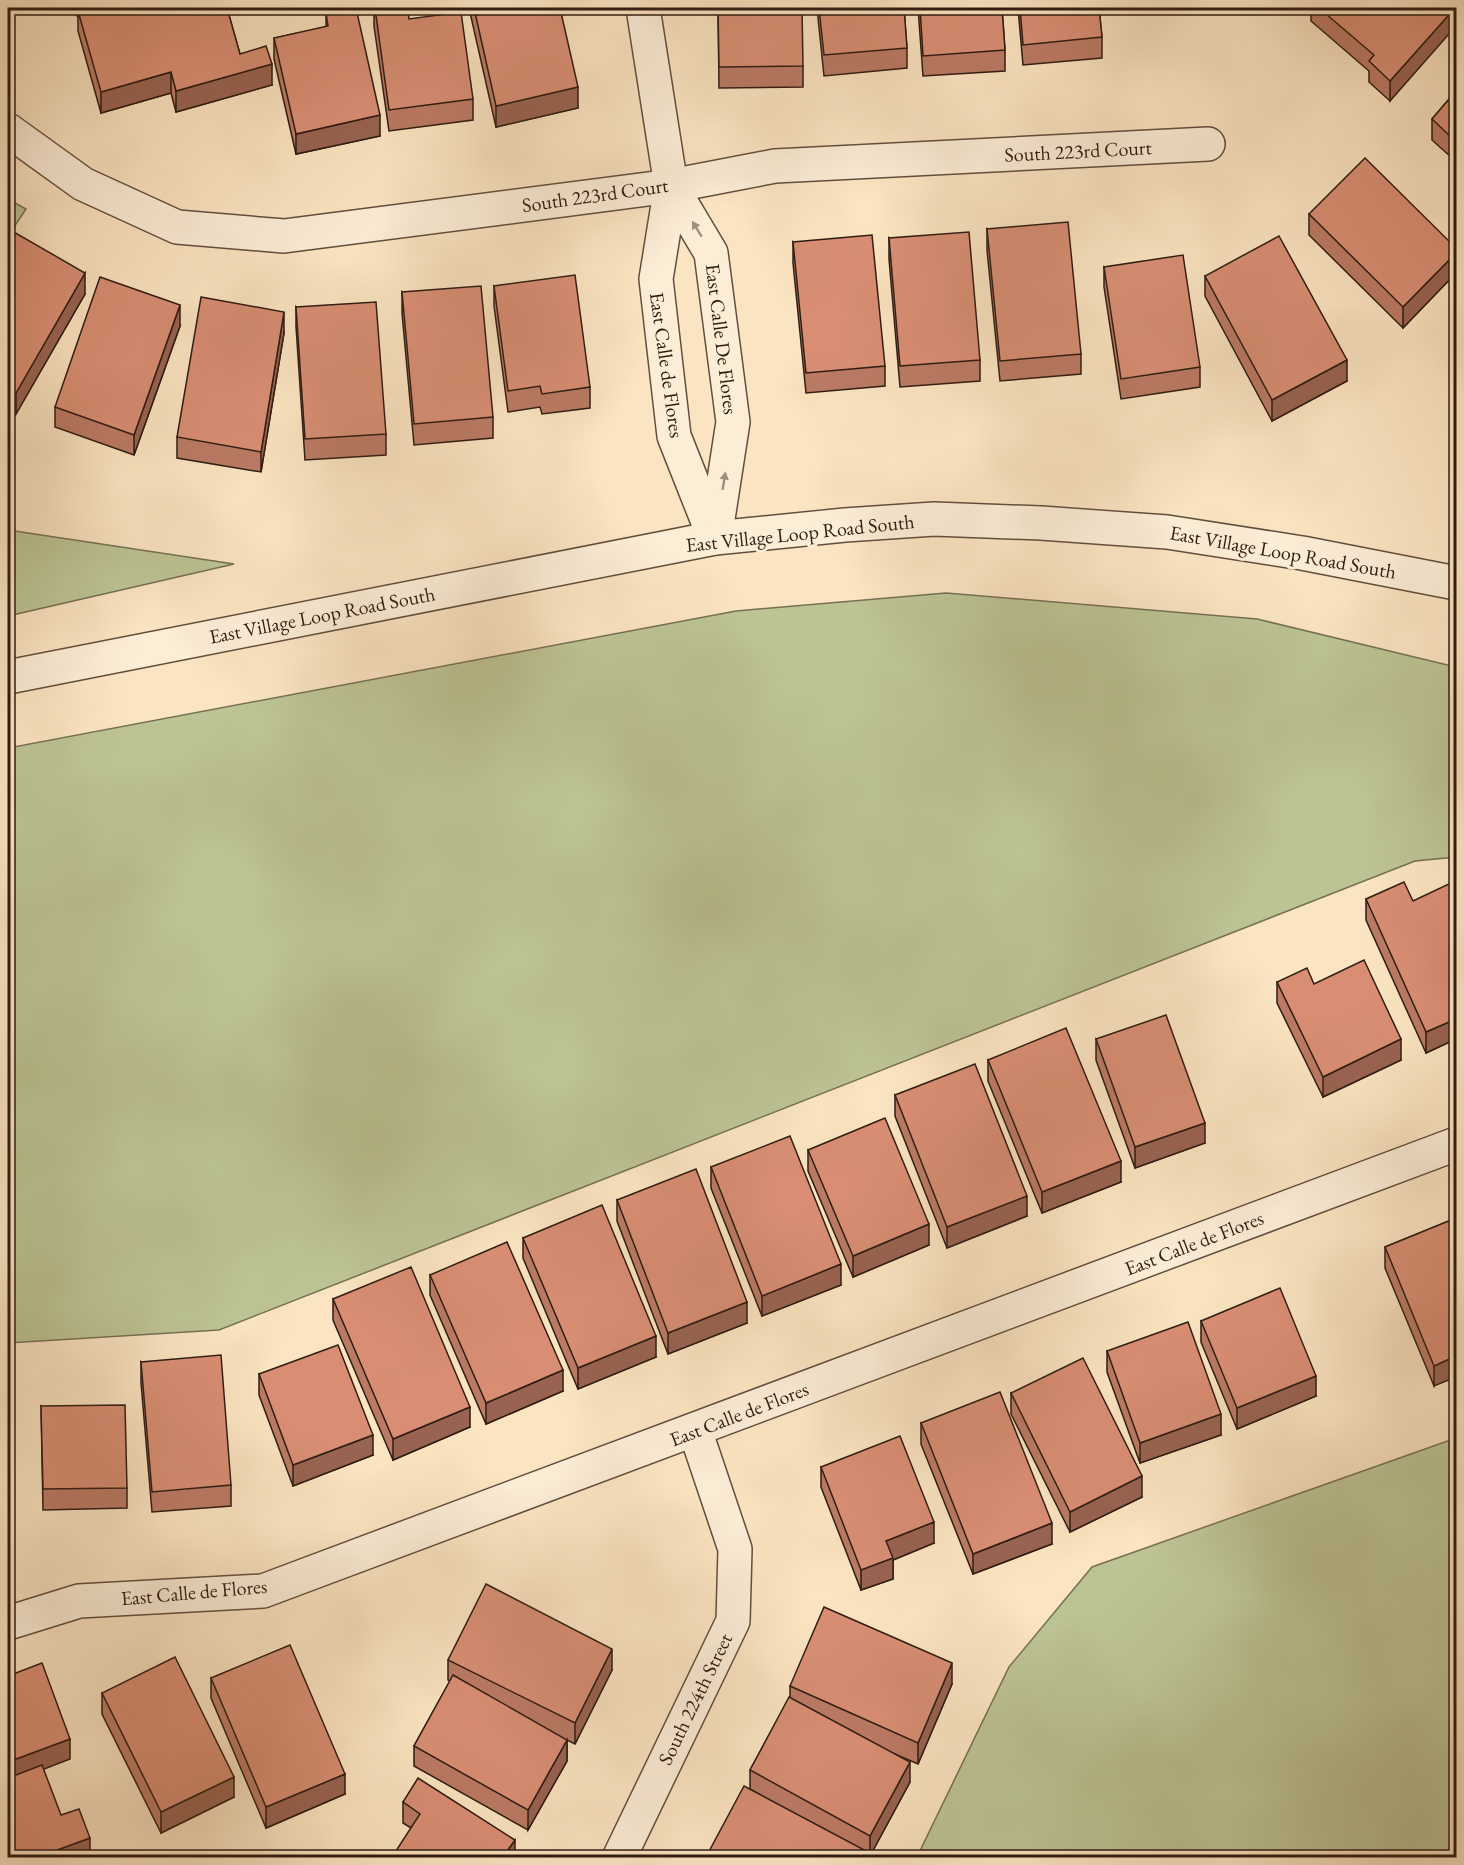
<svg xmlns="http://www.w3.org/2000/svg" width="1464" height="1865" font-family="'EB Garamond',serif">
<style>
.green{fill:#bdc494;stroke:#767054;stroke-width:1.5}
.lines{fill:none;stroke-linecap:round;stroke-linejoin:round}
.minor-casing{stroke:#624e3e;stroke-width:36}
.minor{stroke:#fcedd7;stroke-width:33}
.wall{fill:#bb7a64;stroke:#2f1c13;stroke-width:1.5}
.shaded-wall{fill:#986351;stroke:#2f1c13;stroke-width:1.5}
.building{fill:#d98e74;stroke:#2f1c13;stroke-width:1.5}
.oneway{fill:#a08f7f}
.labels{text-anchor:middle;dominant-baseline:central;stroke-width:6;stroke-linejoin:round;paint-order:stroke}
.street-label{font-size:20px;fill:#2f1c13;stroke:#fcedd7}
</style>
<rect width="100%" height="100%" fill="#fbe4c1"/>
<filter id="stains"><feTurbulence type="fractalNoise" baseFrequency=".00333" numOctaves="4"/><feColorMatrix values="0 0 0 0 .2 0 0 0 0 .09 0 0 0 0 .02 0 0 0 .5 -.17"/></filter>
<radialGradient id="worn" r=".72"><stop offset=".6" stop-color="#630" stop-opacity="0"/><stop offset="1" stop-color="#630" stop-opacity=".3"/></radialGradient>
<!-- green -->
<g class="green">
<polygon points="8,199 26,209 8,236"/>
<polygon points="8,530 234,564 8,616"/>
<polygon points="946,593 1257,619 1456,667 1456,857 1415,861 219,1330 8,1343 8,748 736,611"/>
<polygon points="1456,1438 1456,1857 917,1857 1009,1667 1092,1567"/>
</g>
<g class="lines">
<!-- minor casing -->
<g class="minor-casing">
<g id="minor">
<polyline points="643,8 671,186 711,253 733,422 715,538"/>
<polyline points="8,130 83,184 177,227 284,236 671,186 775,166 1208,144"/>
<polyline points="671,186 656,279 674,436 714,537"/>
<polyline points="8,677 715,538 845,525 934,519 1041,523 1167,532 1302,553 1456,583"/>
<polyline points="8,1623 79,1601 263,1591 1456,1144"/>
<polyline points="619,1858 733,1621 735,1549 695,1430"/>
</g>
</g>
<!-- minor -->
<use href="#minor" class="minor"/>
</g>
<!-- wall -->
<g class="wall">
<polygon points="70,8 227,8 240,54 272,85 176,112 171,93 101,113 78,31 78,17"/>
<polygon points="374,8 409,19 473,99 473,120 389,131 374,26"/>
<polygon points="469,8 560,8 578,108 496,127"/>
<polygon points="718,8 803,66 803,87 719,88"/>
<polygon points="817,8 904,8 907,48 907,68 824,76"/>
<polygon points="918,8 1002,8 1005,50 1005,71 923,76"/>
<polygon points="1018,8 1099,8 1102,37 1102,58 1023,65"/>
<polygon points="1311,8 1456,8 1390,101 1369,82 1369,71 1311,21"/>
<polygon points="326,13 380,136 296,154 274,59 274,38 326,27"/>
<polygon points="1456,91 1452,158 1432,140 1432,119"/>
<polygon points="1309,214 1456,248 1456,273 1403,328 1309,235"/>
<polygon points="987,229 1081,354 1081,374 1000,381 987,250"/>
<polygon points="8,238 85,294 16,414 8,409"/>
<polygon points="889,238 980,360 980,381 900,387 889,259"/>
<polygon points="793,242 885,366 885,386 806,393 793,263"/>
<polygon points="1104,267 1200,367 1200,387 1121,399 1104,287"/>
<polygon points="1205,276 1347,381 1272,421 1205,296"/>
<polygon points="494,286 590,387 590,408 542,414 540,407 508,412 494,306"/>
<polygon points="402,292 493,417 493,438 414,445 402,313"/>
<polygon points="296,307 386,434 386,455 305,460 296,327"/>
<polygon points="180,326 134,455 55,427 55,407"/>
<polygon points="284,333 261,472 177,458 177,437"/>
<polygon points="1456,889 1456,1039 1426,1053 1366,920 1366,899 1413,901"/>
<polygon points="1277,982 1314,984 1401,1060 1323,1097 1277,1003"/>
<polygon points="1096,1039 1205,1143 1135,1168 1096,1060"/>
<polygon points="988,1060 1121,1182 1042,1213 988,1081"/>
<polygon points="895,1095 1027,1216 947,1248 895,1116"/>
<polygon points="808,1150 929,1245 853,1277 808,1171"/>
<polygon points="711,1167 841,1285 762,1316 711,1188"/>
<polygon points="617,1200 747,1323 668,1354 617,1221"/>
<polygon points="1456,1218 1434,1386 1385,1268 1385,1247"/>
<polygon points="523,1238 656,1357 578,1389 523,1258"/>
<polygon points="430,1275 563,1391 486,1424 430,1295"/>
<polygon points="333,1299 470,1427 393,1460 333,1320"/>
<polygon points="1201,1321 1316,1396 1237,1429 1201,1342"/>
<polygon points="1107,1351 1221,1435 1140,1463 1107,1372"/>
<polygon points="141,1362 231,1485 231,1506 152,1512 141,1383"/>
<polygon points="259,1374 373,1455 293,1486 259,1395"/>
<polygon points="1011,1393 1142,1497 1070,1532 1011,1414"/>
<polygon points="41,1406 127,1488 127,1508 43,1510"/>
<polygon points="921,1423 1052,1544 973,1574 921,1444"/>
<polygon points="821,1467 934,1543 893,1560 893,1579 861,1590 821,1487"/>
<polygon points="448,1660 612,1670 575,1744 567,1740 567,1761 528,1830 414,1766 414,1746 450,1681 448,1680"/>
<polygon points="211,1678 345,1794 266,1828 211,1698"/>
<polygon points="952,1684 918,1764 895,1754 910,1782 870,1856 868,1855 868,1857 750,1789 750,1770 790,1697 790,1686"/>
<polygon points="102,1693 234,1797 161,1833 102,1714"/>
<polygon points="403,1802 515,1857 411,1828 403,1823"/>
</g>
<!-- shaded-wall -->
<g class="shaded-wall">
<polygon points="78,8 89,8 78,11"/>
<polygon points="1455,8 1456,8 1456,26 1390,101 1390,81"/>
<polygon points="272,64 272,85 176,112 176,91"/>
<polygon points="171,72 171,93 101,113 101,92"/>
<polygon points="578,87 578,108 496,127 496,106"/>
<polygon points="380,115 380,136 296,154 296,134"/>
<polygon points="1456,133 1456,153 1452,158 1452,138"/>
<polygon points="1456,253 1456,273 1403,328 1403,307"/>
<polygon points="85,273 85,294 16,414 16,393"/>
<polygon points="180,305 180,326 134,455 134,435"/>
<polygon points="284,312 284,333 261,472 261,452"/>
<polygon points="1347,360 1347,381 1272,421 1272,400"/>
<polygon points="1456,1019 1456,1039 1426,1053 1426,1032"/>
<polygon points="1401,1039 1401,1060 1323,1097 1323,1077"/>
<polygon points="1205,1123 1205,1143 1135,1168 1135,1147"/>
<polygon points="1121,1161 1121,1182 1042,1213 1042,1192"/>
<polygon points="1027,1196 1027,1216 947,1248 947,1227"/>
<polygon points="929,1224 929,1245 853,1277 853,1256"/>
<polygon points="841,1264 841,1285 762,1316 762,1296"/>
<polygon points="747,1302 747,1323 668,1354 668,1333"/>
<polygon points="656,1336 656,1357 578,1389 578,1368"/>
<polygon points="1456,1356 1456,1377 1434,1386 1434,1366"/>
<polygon points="563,1370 563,1391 486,1424 486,1403"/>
<polygon points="1316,1376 1316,1396 1237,1429 1237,1408"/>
<polygon points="470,1407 470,1427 393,1460 393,1439"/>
<polygon points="1221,1414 1221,1435 1140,1463 1140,1443"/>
<polygon points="373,1435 373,1455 293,1486 293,1465"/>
<polygon points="1142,1476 1142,1497 1070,1532 1070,1512"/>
<polygon points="934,1522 934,1543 893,1560 893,1579 861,1590 861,1570 886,1541"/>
<polygon points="1052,1523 1052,1544 973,1574 973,1554"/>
<polygon points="612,1649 612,1670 575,1744 575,1723"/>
<polygon points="952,1663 952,1684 918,1764 918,1743"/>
<polygon points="70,1739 70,1759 8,1783 8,1762"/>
<polygon points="567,1740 567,1761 528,1830 528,1810"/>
<polygon points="910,1762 910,1782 870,1856 870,1836"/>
<polygon points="345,1774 345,1794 266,1828 266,1807"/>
<polygon points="234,1777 234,1797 161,1833 161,1812"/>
<polygon points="90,1838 90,1857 38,1857"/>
<polygon points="515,1840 515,1857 503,1857"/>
</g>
<!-- building -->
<g class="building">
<polygon points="89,8 227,8 240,54 266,46 272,64 176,91 171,72 101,92 78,11"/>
<polygon points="349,8 356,8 380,115 296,134 274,38 328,26 326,13"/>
<polygon points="375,8 408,8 409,19 461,12 473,99 389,110"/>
<polygon points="474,8 560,8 578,87 496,106"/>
<polygon points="718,8 802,8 803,66 719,67"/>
<polygon points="819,8 904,8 907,48 824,55"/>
<polygon points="920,8 1002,8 1005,50 923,56"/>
<polygon points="1020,8 1099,8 1102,37 1023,45"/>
<polygon points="1319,8 1455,8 1390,81 1369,61 1374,55"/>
<polygon points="1456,91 1456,133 1452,138 1432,119"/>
<polygon points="1365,158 1456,248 1456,253 1403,307 1309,214"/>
<polygon points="1068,222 1081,354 1000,361 987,229"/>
<polygon points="12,231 85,273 16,393 8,388 8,238"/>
<polygon points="969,232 980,360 900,366 889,238"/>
<polygon points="872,235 885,366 806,373 793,242"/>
<polygon points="1279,236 1347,360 1272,400 1205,276"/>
<polygon points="1183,255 1200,367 1121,379 1104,267"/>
<polygon points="575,275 590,387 542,394 540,386 508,391 494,286"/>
<polygon points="100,277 180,305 134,435 55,407"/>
<polygon points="481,286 493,417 414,424 402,292"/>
<polygon points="201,297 284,312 261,452 177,437"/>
<polygon points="376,302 386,434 305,439 296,307"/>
<polygon points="1404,882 1413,901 1453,882 1456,889 1456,1019 1426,1032 1366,899"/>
<polygon points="1364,960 1401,1039 1323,1077 1277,982 1307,968 1314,984"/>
<polygon points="1166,1015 1205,1123 1135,1147 1096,1039"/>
<polygon points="1066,1028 1121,1161 1042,1192 988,1060"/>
<polygon points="975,1064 1027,1196 947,1227 895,1095"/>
<polygon points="885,1118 929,1224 853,1256 808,1150"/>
<polygon points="790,1136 841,1264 762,1296 711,1167"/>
<polygon points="696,1169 747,1302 668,1333 617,1200"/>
<polygon points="602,1205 656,1336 578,1368 523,1238"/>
<polygon points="1456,1218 1456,1356 1434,1366 1385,1247"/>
<polygon points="507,1242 563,1370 486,1403 430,1275"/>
<polygon points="411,1267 470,1407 393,1439 333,1299"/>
<polygon points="1280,1288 1316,1376 1237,1408 1201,1321"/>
<polygon points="1188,1322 1221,1414 1140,1443 1107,1351"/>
<polygon points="338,1345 373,1435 293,1465 259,1374"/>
<polygon points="221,1355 231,1485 152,1492 141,1362"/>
<polygon points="1083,1358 1142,1476 1070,1512 1011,1393"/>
<polygon points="1000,1392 1052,1523 973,1554 921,1423"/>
<polygon points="125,1405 127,1488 43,1489 41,1406"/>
<polygon points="900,1436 934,1522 886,1541 893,1558 861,1570 821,1467"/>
<polygon points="486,1584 612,1649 575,1723 448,1660"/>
<polygon points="824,1607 952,1663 918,1743 790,1686"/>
<polygon points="290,1645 345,1774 266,1807 211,1678"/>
<polygon points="175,1657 234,1777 161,1812 102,1693"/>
<polygon points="42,1663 70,1739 8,1762 8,1676"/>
<polygon points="453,1675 567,1740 528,1810 414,1746"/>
<polygon points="789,1697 910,1762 870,1836 750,1770"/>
<polygon points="42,1765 61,1815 79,1809 90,1838 38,1857 8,1857 8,1778"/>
<polygon points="418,1778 515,1840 503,1857 392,1857 420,1814 403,1802"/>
<polygon points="744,1786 868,1852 865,1857 706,1857"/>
<polygon points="108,1852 110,1857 93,1857"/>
</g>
<!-- one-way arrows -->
<defs><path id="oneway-solid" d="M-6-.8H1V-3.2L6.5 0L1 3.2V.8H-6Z" transform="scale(1.5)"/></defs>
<g class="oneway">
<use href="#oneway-solid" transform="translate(697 229) rotate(-121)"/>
<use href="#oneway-solid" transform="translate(724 481) rotate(-81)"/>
</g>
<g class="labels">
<!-- street labels -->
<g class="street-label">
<text transform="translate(1078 151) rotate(-3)">South 223rd Court</text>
<text transform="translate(595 195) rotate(-8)">South 223rd Court</text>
<text transform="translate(722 339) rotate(83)">East Calle De Flores</text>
<text transform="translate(667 365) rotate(82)">East Calle de Flores</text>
<text transform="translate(800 533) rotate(-6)">East Village Loop Road South</text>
<text transform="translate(1283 552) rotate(10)">East Village Loop Road South</text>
<text transform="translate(322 615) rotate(-11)">East Village Loop Road South</text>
<text transform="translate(1194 1243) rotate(-21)">East Calle de Flores</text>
<text transform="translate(739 1414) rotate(-21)">East Calle de Flores</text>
<text transform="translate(194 1592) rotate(-5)">East Calle de Flores</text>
<text transform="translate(695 1699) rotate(-64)">South 224th Street</text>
</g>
</g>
<!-- margin -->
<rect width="1464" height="1865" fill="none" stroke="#fbe4c1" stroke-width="30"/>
<rect x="9" y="9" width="1446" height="1847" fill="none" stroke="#2f1c13" stroke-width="3"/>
<rect x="15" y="15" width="1434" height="1835" fill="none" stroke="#2f1c13" stroke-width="1.5"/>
<rect width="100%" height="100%" filter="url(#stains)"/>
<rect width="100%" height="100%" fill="url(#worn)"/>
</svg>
